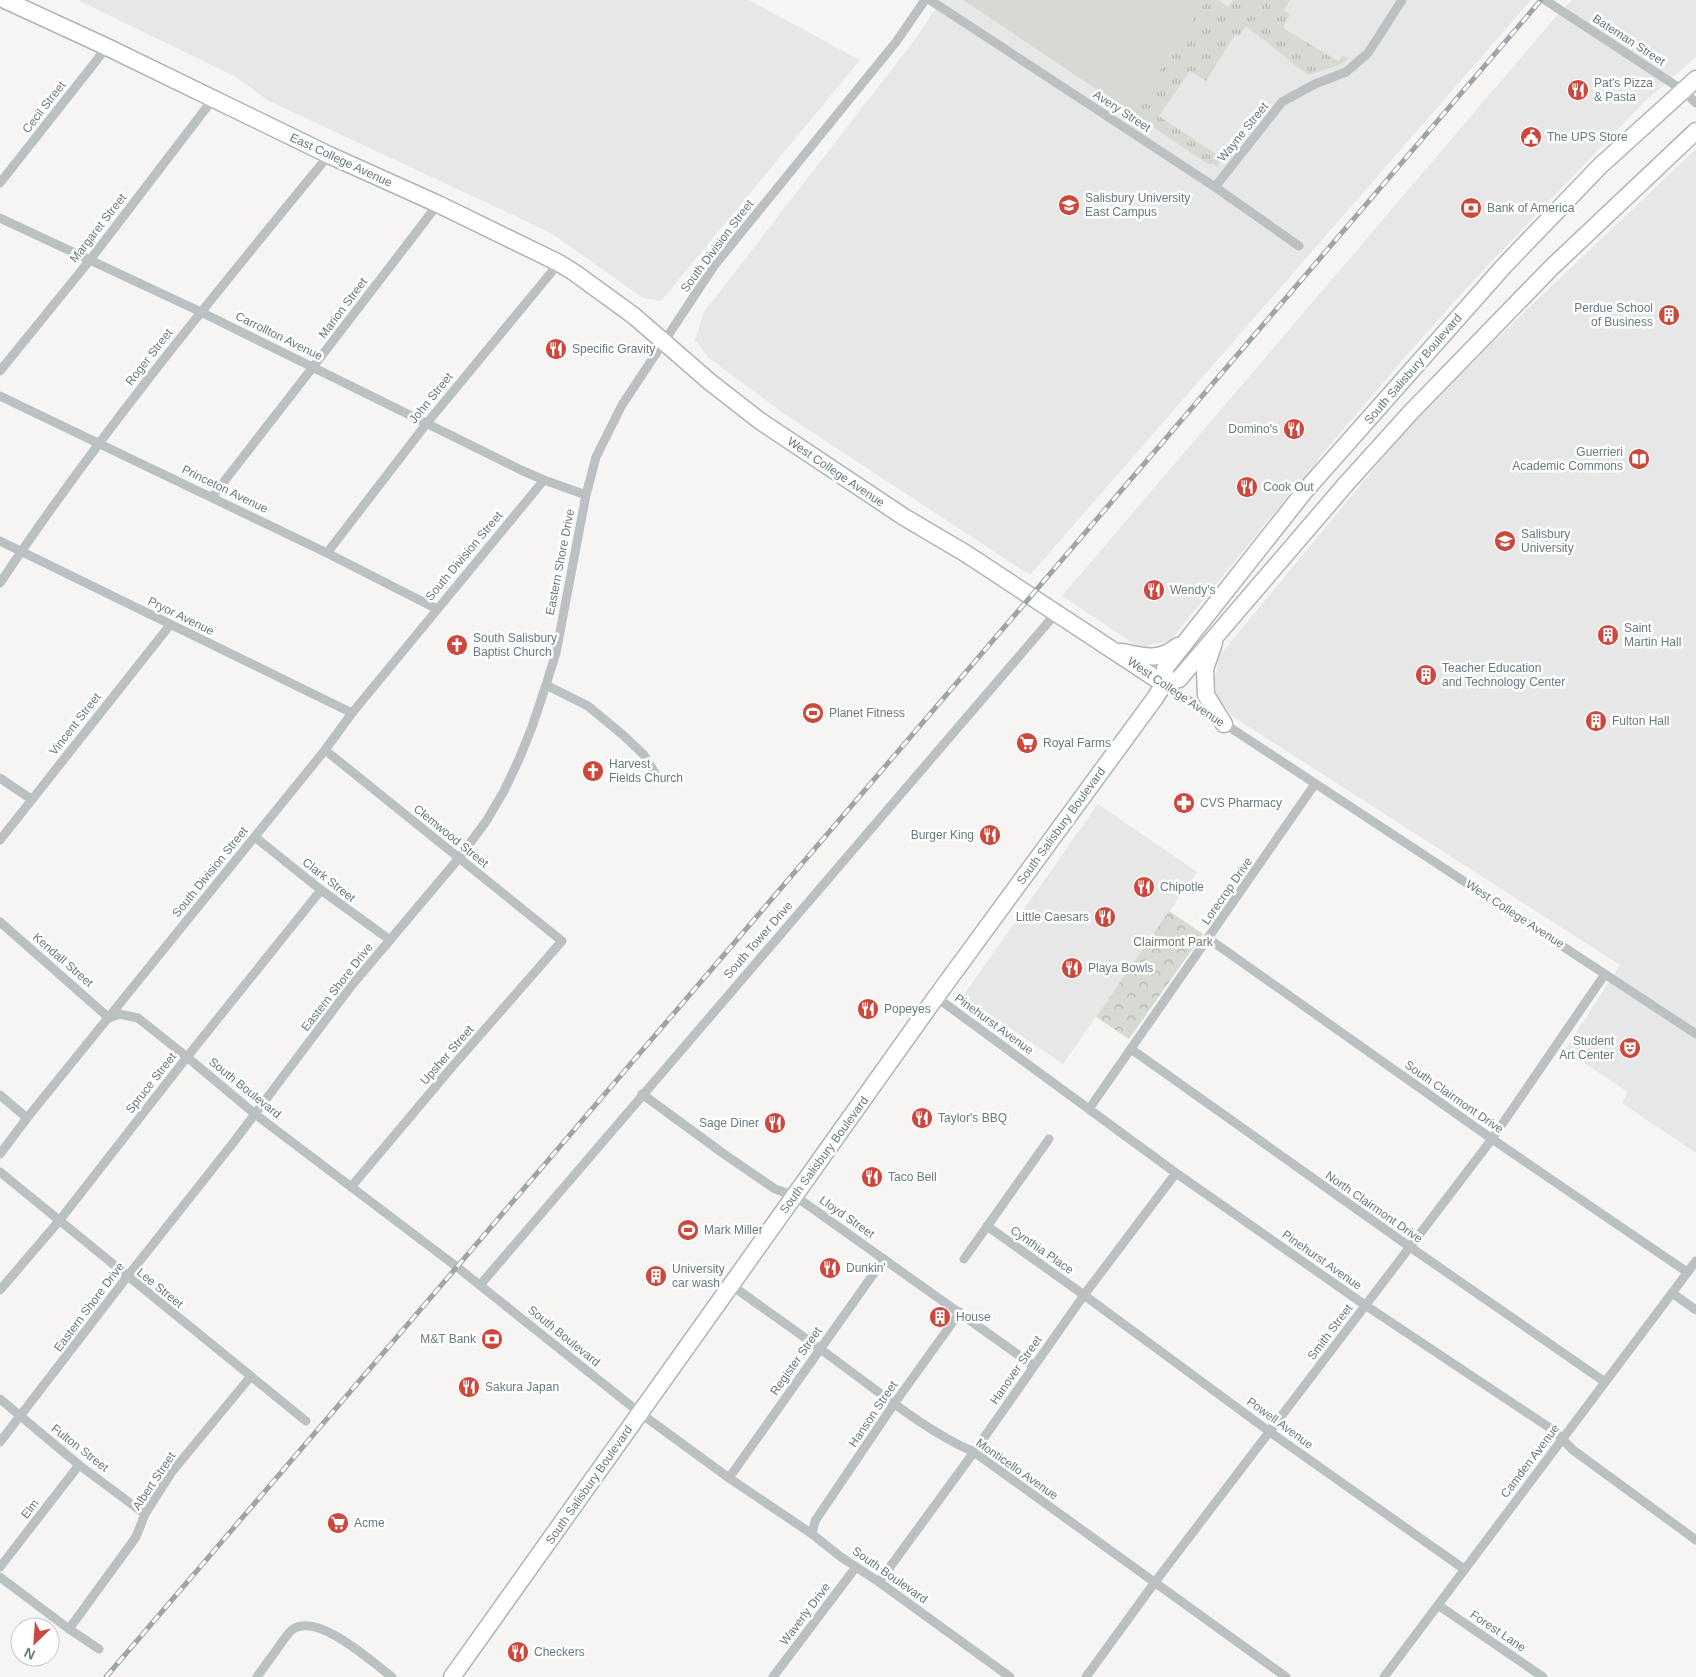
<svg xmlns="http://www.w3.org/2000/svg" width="1696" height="1677" font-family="Helvetica,sans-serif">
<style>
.built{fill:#e6e7e6}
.grass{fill:url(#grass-tufts)}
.forest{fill:url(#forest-crowns)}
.garden{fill:#d6dad2}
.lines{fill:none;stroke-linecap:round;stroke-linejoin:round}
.major-casing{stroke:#afb4b6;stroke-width:19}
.minor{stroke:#bbc0c2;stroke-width:9}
.major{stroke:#fff;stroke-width:16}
.rail-casing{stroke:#9da5a8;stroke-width:5}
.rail{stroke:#fff;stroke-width:3;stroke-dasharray:9;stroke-linecap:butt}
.labels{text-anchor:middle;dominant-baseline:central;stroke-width:5;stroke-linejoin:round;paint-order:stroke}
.street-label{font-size:12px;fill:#687980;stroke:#fff}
.poi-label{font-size:12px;fill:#687980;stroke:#fff;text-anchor:start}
.park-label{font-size:12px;fill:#6d7866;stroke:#fff}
</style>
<defs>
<pattern id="grass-tufts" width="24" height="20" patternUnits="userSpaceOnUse" patternTransform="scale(1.25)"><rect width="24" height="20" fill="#d6dad2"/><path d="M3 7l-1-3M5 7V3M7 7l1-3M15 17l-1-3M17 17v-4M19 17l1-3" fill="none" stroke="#b1b6b0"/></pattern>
<pattern id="forest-crowns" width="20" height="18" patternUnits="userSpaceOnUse" patternTransform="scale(1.25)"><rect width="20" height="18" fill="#d6dad2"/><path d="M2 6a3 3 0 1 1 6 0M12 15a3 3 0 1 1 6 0" fill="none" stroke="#b1b6b0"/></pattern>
</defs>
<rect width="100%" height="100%" fill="#f6f5f3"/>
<!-- built -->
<g class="built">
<polygon points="78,0 749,0 860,60 661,301 643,298 551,233 267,100 236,77"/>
<polygon points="940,0 1531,0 1030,575 786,415 709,358 695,340 704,312 896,64 924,27"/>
<polygon points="1572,0 1696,0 1696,57 1644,102 1472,282 1405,357 1319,458 1306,479 1296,486 1170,641 1139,647 1062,596 1553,20"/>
<polygon points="1696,149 1696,1153 1622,1103 1628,1092 1565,1050 1620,965 1232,716 1212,690 1220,655 1410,425 1498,337"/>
<polygon points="1098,804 1197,872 1063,1064 963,996"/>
</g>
<!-- grass -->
<polygon class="grass" points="1206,0 1218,0 1228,7 1233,0 1290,0 1284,10 1290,14 1283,28 1338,61 1344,55 1349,59 1339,65 1308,75 1246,26 1239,36 1236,35 1233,38 1206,81 1190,71 1159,116 1219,156 1239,134 1242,137 1216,167 1214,164 1208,164 1132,113"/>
<!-- forest -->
<polygon class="forest" points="1169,911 1203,934 1129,1039 1096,1017"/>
<!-- garden -->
<polygon class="garden" points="963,0 1206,0 1132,113"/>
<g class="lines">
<!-- major casing -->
<g class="major-casing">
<g id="major">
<polyline points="5,0 107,47 329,155 438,204 559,263 575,273 634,316 710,382 760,421 904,517 965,553 1164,684"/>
<polyline points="1214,643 1205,669 1206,695 1224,724"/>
<path d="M 1121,652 C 1146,656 1157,662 1178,646"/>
<polyline points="1164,684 1179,679 1346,484 1411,412 1552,267 1696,131"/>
<polyline points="452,1677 936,997 1155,698 1164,684 1165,668 1304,492 1504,266 1600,166 1696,79"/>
</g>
</g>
<!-- minor -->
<g class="minor">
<polyline points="930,0 1215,187 1299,246"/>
<polyline points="1545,0 1684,91 1696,103"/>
<polyline points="0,183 107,47"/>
<polyline points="1215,187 1282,102 1315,84 1346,72 1368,53 1402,0"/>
<polyline points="0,218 201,312 521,470 544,480 586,495"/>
<polyline points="0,371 90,260 213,99"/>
<polyline points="0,396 327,553 437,609"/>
<polyline points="212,497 313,367 438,204"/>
<polyline points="0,541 352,713"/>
<polyline points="327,553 427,423 559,263"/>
<path d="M 0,583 C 100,433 215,294 329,155"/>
<polyline points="1164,684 1696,1034"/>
<polyline points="546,685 588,706 623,735 644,755 658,778"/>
<polyline points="325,750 562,941 452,1067 351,1187"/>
<polyline points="0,778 31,799"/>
<polyline points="255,837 321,890 390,940"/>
<polyline points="0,840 170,625"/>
<polyline points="0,922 109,1018 119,1014 138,1018 187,1057 255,1114 457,1267 640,1413 729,1478 812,1534 841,1557 879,1582 1010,1677"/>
<polyline points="1209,939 1492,1139 1687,1272"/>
<polyline points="936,997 1176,1173 1365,1305 1553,1430 1573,1450 1696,1540"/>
<polyline points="1131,1049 1410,1247 1605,1382"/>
<polyline points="642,1094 724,1154 775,1189 795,1196 1034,1366"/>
<polyline points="0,1095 27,1118"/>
<polyline points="1089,1109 1315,784"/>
<polyline points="0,1154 27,1118 325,750 352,713 544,480"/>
<polyline points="0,1172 306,1421"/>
<polyline points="987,1226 1084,1295 1270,1432 1464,1569"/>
<polyline points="964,1259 1049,1139"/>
<polyline points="480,1285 1057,612"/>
<path d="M 731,1285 C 770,1313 809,1340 846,1368 C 887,1398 928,1432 974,1452 L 1286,1677"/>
<polyline points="0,1290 59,1221 187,1057 321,890"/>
<polyline points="1672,1293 1696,1310"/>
<polyline points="0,1399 79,1465 145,1514"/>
<polyline points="0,1442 127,1277 233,1143 352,985 459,858 487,820 504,791 520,757 532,727 546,685 556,653 586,495 596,457 622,405 714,266 896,42 925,0"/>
<polyline points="729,1478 884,1259"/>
<polyline points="812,1534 815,1521 894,1404 960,1312"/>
<polyline points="0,1567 79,1465"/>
<polyline points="0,1577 69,1629 99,1649"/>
<polyline points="879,1582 974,1452 1084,1295 1176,1173"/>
<polyline points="1438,1605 1543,1677"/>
<polyline points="69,1629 136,1537 145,1514 171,1473 251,1376"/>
<path d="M 257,1677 C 265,1665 274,1654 282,1642 C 285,1638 288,1633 292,1630 C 317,1611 372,1662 392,1677"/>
<polyline points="773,1677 856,1567"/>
<polyline points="1086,1677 1155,1582 1492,1139 1605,974"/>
<polyline points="1384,1677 1696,1261"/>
</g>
<!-- major -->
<use href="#major" class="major"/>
<!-- rail casing -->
<g class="rail-casing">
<polyline id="rail" points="106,1677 1541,0"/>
</g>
<!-- rail -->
<use href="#rail" class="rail"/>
</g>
<!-- icons -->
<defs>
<g id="restaurant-disc" transform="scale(1.125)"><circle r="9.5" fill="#cd483c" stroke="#fff"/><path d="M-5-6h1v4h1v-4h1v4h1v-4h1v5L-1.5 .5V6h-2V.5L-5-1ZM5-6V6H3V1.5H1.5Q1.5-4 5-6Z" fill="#fff"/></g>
<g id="civic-disc" transform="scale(1.125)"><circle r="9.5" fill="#cd483c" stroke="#fff"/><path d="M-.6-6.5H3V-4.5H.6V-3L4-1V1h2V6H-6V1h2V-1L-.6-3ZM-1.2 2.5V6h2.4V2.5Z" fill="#fff"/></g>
<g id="university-disc" transform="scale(1.125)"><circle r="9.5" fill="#cd483c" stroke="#fff"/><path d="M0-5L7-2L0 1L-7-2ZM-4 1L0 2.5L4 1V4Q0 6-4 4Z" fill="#fff"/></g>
<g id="bank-disc" transform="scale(1.125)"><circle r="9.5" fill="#cd483c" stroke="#fff"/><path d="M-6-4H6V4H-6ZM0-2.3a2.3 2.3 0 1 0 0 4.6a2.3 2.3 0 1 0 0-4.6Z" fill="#fff"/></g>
<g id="building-disc" transform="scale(1.125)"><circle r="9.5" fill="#cd483c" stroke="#fff"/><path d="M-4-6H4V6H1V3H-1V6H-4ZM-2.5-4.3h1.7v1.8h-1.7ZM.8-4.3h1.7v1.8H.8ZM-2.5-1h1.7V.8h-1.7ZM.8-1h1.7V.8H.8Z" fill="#fff"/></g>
<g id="library-disc" transform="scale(1.125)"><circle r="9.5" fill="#cd483c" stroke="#fff"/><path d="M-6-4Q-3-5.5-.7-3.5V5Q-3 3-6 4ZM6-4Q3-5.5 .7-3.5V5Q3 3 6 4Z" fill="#fff"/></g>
<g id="church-disc" transform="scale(1.125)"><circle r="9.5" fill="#cd483c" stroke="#fff"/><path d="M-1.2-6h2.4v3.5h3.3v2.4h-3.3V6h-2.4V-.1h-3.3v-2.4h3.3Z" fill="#fff"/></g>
<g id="stadium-disc" transform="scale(1.125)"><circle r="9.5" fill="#cd483c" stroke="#fff"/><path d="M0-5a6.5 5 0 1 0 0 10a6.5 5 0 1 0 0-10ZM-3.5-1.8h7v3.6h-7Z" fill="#fff"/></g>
<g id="supermarket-disc" transform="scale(1.125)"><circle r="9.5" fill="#cd483c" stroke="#fff"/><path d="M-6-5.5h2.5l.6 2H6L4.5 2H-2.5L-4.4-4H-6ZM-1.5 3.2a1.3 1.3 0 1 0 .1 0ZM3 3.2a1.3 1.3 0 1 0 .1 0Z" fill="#fff"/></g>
<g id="pharmacy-disc" transform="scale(1.125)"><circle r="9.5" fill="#cd483c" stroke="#fff"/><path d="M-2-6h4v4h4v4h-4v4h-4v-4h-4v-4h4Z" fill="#fff"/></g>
<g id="theatre-disc" transform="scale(1.125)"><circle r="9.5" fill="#cd483c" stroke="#fff"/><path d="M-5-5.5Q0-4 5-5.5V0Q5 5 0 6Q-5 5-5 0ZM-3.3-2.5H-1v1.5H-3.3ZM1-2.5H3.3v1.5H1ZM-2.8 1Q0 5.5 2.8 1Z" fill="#fff"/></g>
</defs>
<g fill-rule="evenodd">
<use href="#restaurant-disc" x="1578" y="90"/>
<use href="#civic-disc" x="1531" y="137"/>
<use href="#university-disc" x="1069" y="205"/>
<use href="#bank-disc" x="1471" y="208"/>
<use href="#building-disc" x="1669" y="315"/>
<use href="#restaurant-disc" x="556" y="349"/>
<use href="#restaurant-disc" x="1294" y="429"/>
<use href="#library-disc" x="1639" y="459"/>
<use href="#restaurant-disc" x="1247" y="487"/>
<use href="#university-disc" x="1505" y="541"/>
<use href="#restaurant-disc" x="1154" y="590"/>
<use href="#building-disc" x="1608" y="635"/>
<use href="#church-disc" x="457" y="645"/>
<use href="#building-disc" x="1426" y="675"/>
<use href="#stadium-disc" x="813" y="713"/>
<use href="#building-disc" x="1596" y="721"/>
<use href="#supermarket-disc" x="1027" y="743"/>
<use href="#church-disc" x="593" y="771"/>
<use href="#pharmacy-disc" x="1184" y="803"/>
<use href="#restaurant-disc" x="990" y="835"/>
<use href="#restaurant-disc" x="1144" y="887"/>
<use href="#restaurant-disc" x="1105" y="917"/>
<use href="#restaurant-disc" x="1072" y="968"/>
<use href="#restaurant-disc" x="868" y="1009"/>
<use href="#theatre-disc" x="1630" y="1048"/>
<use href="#restaurant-disc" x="922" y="1118"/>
<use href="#restaurant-disc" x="775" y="1123"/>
<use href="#restaurant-disc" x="872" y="1177"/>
<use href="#stadium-disc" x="688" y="1230"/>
<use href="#restaurant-disc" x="830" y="1268"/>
<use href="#building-disc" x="656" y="1276"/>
<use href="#building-disc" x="940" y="1317"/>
<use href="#bank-disc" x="492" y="1339"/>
<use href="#restaurant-disc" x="469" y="1387"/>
<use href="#supermarket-disc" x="338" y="1523"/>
<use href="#restaurant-disc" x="518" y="1652"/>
</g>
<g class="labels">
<!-- street labels -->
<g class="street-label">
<text transform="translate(1629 40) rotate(33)">Bateman Street</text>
<text transform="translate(44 107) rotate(-52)">Cecil Street</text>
<text transform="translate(1122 111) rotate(33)">Avery Street</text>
<text transform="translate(1243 132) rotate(-51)">Wayne Street</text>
<text transform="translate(341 160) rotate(25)">East College Avenue</text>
<text transform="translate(98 228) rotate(-52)">Margaret Street</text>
<text transform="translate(717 246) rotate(-53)">South Division Street</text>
<text transform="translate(343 308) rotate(-53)">Marion Street</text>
<text transform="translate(279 336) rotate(26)">Carrollton Avenue</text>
<text transform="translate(149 357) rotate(-52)">Roger Street</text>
<text transform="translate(1413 369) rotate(-49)">South Salisbury Boulevard</text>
<text transform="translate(431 398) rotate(-51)">John Street</text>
<text transform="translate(836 472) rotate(34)">West College Avenue</text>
<text transform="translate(225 489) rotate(26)">Princeton Avenue</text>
<text transform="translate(464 556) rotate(-50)">South Division Street</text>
<text transform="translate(560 562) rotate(-79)">Eastern Shore Drive</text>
<text transform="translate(181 616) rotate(26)">Pryor Avenue</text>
<text transform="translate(1176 692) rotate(34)">West College Avenue</text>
<text transform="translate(75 724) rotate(-52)">Vincent Street</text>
<text transform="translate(1061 826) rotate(-54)">South Salisbury Boulevard</text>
<text transform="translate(451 836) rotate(39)">Clemwood Street</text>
<text transform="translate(210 872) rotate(-51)">South Division Street</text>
<text transform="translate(329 880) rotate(38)">Clark Street</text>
<text transform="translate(1227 891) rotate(-55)">Lorecrop Drive</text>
<text transform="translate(1515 914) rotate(33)">West College Avenue</text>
<text transform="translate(758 940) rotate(-49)">South Tower Drive</text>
<text transform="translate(63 960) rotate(41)">Kendall Street</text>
<text transform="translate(337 987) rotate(-52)">Eastern Shore Drive</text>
<text transform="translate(994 1024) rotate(36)">Pinehurst Avenue</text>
<text transform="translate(447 1055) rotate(-49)">Upsher Street</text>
<text transform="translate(151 1083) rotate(-52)">Spruce Street</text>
<text transform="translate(245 1088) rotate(39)">South Boulevard</text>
<text transform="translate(1454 1097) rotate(35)">South Clairmont Drive</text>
<text transform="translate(824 1155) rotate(-54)">South Salisbury Boulevard</text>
<text transform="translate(1374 1207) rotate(35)">North Clairmont Drive</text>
<text transform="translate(847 1217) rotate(35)">Lloyd Street</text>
<text transform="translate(1042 1250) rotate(35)">Cynthia Place</text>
<text transform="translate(1322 1260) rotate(35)">Pinehurst Avenue</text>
<text transform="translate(160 1288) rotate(39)">Lee Street</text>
<text transform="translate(89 1307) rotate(-53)">Eastern Shore Drive</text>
<text transform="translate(1330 1332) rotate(-53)">Smith Street</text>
<text transform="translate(564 1336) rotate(39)">South Boulevard</text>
<text transform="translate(796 1361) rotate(-55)">Register Street</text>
<text transform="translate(1016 1370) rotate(-55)">Hanover Street</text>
<text transform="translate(873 1414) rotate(-56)">Hanson Street</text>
<text transform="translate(1280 1423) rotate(36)">Powell Avenue</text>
<text transform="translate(80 1448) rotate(38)">Fulton Street</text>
<text transform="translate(1530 1461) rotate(-53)">Camden Avenue</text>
<text transform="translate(1017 1469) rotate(35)">Monticello Avenue</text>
<text transform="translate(154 1481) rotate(-56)">Albert Street</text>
<text transform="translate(589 1485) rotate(-55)">South Salisbury Boulevard</text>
<text transform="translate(30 1509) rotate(-52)">Elm</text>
<text transform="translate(890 1575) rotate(35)">South Boulevard</text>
<text transform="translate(805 1614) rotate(-53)">Waverly Drive</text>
<text transform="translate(1498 1631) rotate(34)">Forest Lane</text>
</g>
<!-- poi labels -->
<g class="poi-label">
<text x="1594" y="83">Pat's Pizza<tspan x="1594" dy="14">&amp; Pasta</tspan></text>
<text x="1547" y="137">The UPS Store</text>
<text x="1085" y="198">Salisbury University<tspan x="1085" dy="14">East Campus</tspan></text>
<text x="1487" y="208">Bank of America</text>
<text x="1653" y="308" text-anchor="end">Perdue School<tspan x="1653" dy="14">of Business</tspan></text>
<text x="572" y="349">Specific Gravity</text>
<text x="1278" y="429" text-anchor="end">Domino's</text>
<text x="1623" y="452" text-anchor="end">Guerrieri<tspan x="1623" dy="14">Academic Commons</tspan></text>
<text x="1263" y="487">Cook Out</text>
<text x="1521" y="534">Salisbury<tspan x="1521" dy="14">University</tspan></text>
<text x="1170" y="590">Wendy's</text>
<text x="1624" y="628">Saint<tspan x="1624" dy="14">Martin Hall</tspan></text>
<text x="473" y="638">South Salisbury<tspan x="473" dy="14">Baptist Church</tspan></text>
<text x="1442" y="668">Teacher Education<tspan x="1442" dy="14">and Technology Center</tspan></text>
<text x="829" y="713">Planet Fitness</text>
<text x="1612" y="721">Fulton Hall</text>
<text x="1043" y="743">Royal Farms</text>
<text x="609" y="764">Harvest<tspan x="609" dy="14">Fields Church</tspan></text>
<text x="1200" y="803">CVS Pharmacy</text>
<text x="974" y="835" text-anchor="end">Burger King</text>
<text x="1160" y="887">Chipotle</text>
<text x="1089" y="917" text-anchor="end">Little Caesars</text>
<text x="1088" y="968">Playa Bowls</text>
<text x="884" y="1009">Popeyes</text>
<text x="1614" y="1041" text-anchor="end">Student<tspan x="1614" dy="14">Art Center</tspan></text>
<text x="938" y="1118">Taylor's BBQ</text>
<text x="759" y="1123" text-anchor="end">Sage Diner</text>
<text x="888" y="1177">Taco Bell</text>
<text x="704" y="1230">Mark Miller</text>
<text x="846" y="1268">Dunkin'</text>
<text x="672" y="1269">University<tspan x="672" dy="14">car wash</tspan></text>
<text x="956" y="1317">House</text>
<text x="476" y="1339" text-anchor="end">M&amp;T Bank</text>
<text x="485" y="1387">Sakura Japan</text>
<text x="354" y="1523">Acme</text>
<text x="534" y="1652">Checkers</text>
</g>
<!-- park labels -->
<g class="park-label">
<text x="1173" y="942">Clairmont Park</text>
</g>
</g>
<!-- north arrow -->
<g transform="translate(35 1642) rotate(205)"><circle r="24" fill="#ffffff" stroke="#c3c9cc"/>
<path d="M0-4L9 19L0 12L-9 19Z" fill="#cd483c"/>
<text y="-8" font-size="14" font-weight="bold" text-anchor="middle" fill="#687980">N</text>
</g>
</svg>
